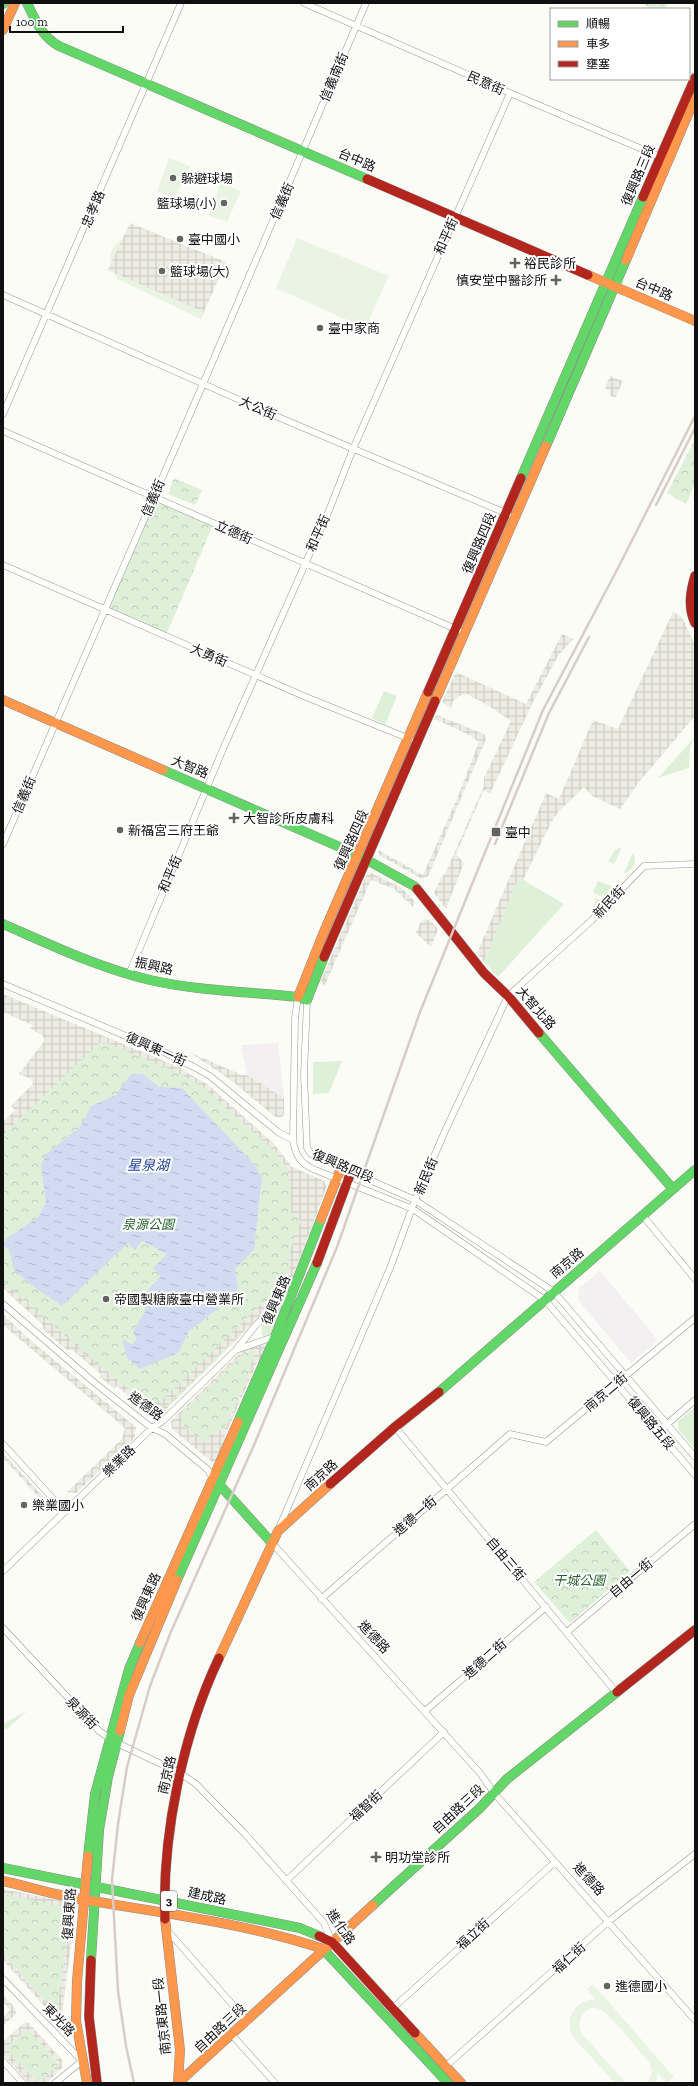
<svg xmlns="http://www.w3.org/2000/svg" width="698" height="2086" viewBox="0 0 698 2086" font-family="'Zilla Slab','Noto Sans TC',serif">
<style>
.industrial{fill:#f4f0f1}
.grass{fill:#dff0d9}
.park{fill:url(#park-crowns)}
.pitch{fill:#eaf4e2}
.plaza{fill:url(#plaza-grid);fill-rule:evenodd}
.water{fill:url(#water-ripples)}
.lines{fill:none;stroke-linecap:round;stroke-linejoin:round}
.street-casing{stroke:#969694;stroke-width:7}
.fast-casing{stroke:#8d8d8b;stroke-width:10}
.slow-casing{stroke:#8d8d8b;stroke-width:10}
.jam-casing{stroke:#8d8d8b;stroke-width:10}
.street{stroke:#fffffe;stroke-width:6}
.fast{stroke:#63d668;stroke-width:9}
.slow{stroke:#ff974d;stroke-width:9}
.jam{stroke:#b3261e;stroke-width:9}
.rail{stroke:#d7ccc7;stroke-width:2.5}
.poi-dot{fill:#636361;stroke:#fff;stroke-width:1.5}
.labels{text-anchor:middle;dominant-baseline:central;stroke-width:4;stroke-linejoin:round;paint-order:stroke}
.shield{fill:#fff;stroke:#585858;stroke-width:1}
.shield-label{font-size:12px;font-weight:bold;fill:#101010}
.street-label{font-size:13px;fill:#101010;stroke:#fff}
.poi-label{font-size:13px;fill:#101010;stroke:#fff;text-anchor:start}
.park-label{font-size:13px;font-style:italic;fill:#26632c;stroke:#fff}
.water-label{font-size:14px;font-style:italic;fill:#244298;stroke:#fff}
</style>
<defs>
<pattern id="park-crowns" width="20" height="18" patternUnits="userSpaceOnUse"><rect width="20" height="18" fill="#dff0d9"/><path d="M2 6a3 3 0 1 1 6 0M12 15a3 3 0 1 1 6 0" fill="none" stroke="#becdb9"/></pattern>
<pattern id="plaza-grid" width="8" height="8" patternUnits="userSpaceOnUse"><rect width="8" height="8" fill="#ecece3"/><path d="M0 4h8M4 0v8" fill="none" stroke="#c9c9c2"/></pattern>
<pattern id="water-ripples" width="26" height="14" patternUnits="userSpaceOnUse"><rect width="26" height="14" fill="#d1dcf3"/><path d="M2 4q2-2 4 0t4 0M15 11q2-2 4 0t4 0" fill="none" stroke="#b2bccf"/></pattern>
</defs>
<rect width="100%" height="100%" fill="#fcfcf7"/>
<path class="industrial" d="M278,1043L284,1098L247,1075L241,1045Z
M600,1271L658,1340L631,1363L578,1300L579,1288Z"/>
<path class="grass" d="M384,691L397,696L385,725L372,718Z
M694,738L690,748L689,768L658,778Z
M622,847L614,864L608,861L615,850Z
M633,853C638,865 633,870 623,874Z
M518,877L564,904L498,977L484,962Z
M598,881L617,888L612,893L600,896L593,892Z
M596,898L601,901H607L595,913L593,908Z
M342,1061L329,1093L313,1094V1062Z
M279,1309H282L272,1334L262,1336L261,1327Z
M695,1407V1449L678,1429V1421Z
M28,1710L7,1729L3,1728V1724Z"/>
<path class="park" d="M640,3H668L665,9H653Z
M695,440V484L686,504L667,493Z
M174,478L202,490L195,505L168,494Z
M154,501L213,525L167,633L109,609Z
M106,1037L176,1066L208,1085L273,1143L292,1167L324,1181L327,1186L288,1289L161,1414L154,1417L137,1406L138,1404L117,1386L114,1388L100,1377L101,1374L71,1349L67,1350L43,1329V1325L3,1288V1135Z
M256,1350L246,1382L225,1428L203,1442L182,1424V1413L245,1352Z
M596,1530L630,1571L570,1623L534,1582Z
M3,1889L64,1907L70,1918L58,2005L51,2008L3,1954Z
M27,2028L59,2065L38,2083L6,2048Z"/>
<path class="pitch" d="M169,158L190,166L175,198L157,191Z
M221,182L241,191L227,222L208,215Z
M134,233L148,234L223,269L220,277L213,273C215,294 214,297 196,307L205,312L201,319L117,279C104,256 110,243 134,233Z
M297,238L389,276L365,328L276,288Z
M593,1984L674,2077L667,2083L658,2074L656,2083H648L652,2072L650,2063C637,2049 618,2024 604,2012C589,2000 574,2018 582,2034L626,2083H615L573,2037C564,2019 574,2000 595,1999L587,1989Z"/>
<path class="plaza" d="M130,223L226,262L204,312L108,270Z
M610,376L623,381L615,398L609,395L610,391L605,388Z
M673,612L682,617L695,645V716L639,782L620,809L592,796L584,787L559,811L551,823L523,880L518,878L484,962L477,953L546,793L559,799L593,720L618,729Z
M562,634L573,639L558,656L532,704L490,794L484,790L456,854L464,863L446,909L434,893L441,878L445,874L484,786V778L511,721L489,706L467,694L459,696L453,701L451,708L442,702L456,672L526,704Z
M437,715L484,734L486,739L430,872L428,876L422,879L379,855L378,850L423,875L458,796L479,742L471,736L435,719Z
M370,872L402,888L415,902L414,905L413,907L394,889L371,880L325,985L320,983L366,876Z
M425,919L431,921L438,929L431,947L416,933L420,923Z
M3,994L176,1066L208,1085L273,1143L292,1167L324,1181L327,1186L288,1289L156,1416H151L137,1406L138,1404L117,1386L114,1388L100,1377L101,1374L71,1349L67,1350L43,1329V1325L3,1288V1281L100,1366L148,1404L159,1403L288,1278L290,1251L301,1221L291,1212V1192L287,1168L275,1151L200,1085L176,1072L102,1041L3,1135V1122L15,1110L11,1106L33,1084L31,1079L19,1074L45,1040L42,1035L31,1029L32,1025L3,1012Z
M189,1052L242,1075H247L284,1098V1115L280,1118L274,1116L232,1081Z
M3,1314L29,1339L136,1427L135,1438L76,1493L67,1492L122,1439L125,1428L3,1325Z
M264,1344L266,1349L261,1360H258L224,1438L226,1439L216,1461L212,1462L179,1435L172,1428L171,1421L243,1350ZM255,1350L246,1382L225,1428L210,1435L203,1442L182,1424V1413L245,1352Z
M3,1453L52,1506L49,1508L42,1501L3,1458Z
M3,1889L68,1902L75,1912L62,2015L60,2018H55L3,1960V1954L48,2005L58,2004L70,1918L68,1910L64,1907L3,1894Z
M3,1995L15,2008L16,2014L3,2026V2017L10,2010L3,2002Z
M25,2022L29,2023L63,2061V2067L46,2083H29L3,2054V2042ZM27,2029L59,2064L38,2083L6,2048Z"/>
<path class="water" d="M131,1074H143L159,1087L182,1088L254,1164L262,1177L254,1250L235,1269L238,1288L229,1300L189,1331L178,1353L140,1369L127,1358L123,1341L132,1344L137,1339L133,1332L145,1311L149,1289L161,1276L153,1268L167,1254L142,1241L135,1250L128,1243L62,1306L34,1287L14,1270L9,1249L3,1245L6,1239L38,1217L46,1203L41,1165L46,1154L80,1127L91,1106L116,1095Z"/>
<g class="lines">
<g class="street-casing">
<path id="street" d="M304,3L510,93L663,158
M3,295L278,417L508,514
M3,414L181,3
M3,431L458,630
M3,565L306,697L410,739
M3,844L203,384L366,3
M129,974L223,749L330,508L353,449L510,93
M3,984L166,1053L194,1067L210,1076L278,1132L293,1140
M298,997L295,1018L293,1140C295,1154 300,1163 313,1169L413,1209L545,1300L695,1475
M307,1000L304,1075L307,1148L311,1154L415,1200L554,1292L695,1457
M643,1216L695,1279
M3,1304L96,1384L152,1428L165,1434L207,1469L213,1478
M236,1350L276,1336
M395,1427L616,1692
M658,1432L695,1400
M3,1444L65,1512
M279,1528L390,1268L415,1200L446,1129L508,996L592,920L644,866L695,864
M272,1543L480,1773L494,1793L695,2020
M3,1571L152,1428L164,1420L235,1351L256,1325L291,1293
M321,1599L510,1434L546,1442L695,1318
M3,1628L99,1731L117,1743L180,1773L196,1784L245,1834L324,1923L332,1942
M567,1632L695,1524
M425,1711L546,1607
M287,1880L444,1732
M166,1929L247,2021
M3,1979L82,2061L55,2083
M393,2008L555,1862
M232,2035L275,2083
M3,2061L23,2083
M446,2066L609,1921L695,1854"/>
</g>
<g class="fast-casing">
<path id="fast" d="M27,3C35,20 42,37 59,46L367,179
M3,4L4,3
M546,446L626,260
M521,478L643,197
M163,770L358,855L414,886L417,889
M3,924C51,945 99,968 150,980C199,991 249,992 298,997L307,1000L324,957
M539,1033L673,1189
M439,1392L695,1170
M238,1422L275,1337L321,1219
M217,1482L272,1543
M177,1580L317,1263
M88,1856L95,1794L129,1669L140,1643
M3,1868L300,1928L319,1936
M373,1905L480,1808L507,1779L617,1692
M323,1949L448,2083
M91,1960L99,1830L108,1777L120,1731"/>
</g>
<g class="slow-casing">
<path id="slow" d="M3,30L15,3
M626,260L695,98
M588,275L695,321
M3,700L163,770
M435,701L546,446
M298,997L323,934L428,692
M321,1219L341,1168
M140,1643L238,1422
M219,1658L278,1531L330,1484
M120,1731L129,1695L177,1580
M3,1881C30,1887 58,1896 86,1900C163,1913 249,1924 323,1949
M165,1919L180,2050L178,2083
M415,2033L461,2083
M87,2083L76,2021L77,1981L88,1856
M178,2083L373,1905"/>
</g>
<g class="jam-casing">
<path id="jam" d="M367,179L588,275
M643,197L695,78
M695,576C690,593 688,607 695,623
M428,692L521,478
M417,889L484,973L508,996L539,1033
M324,957L435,701
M317,1263L351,1172
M330,1484L395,1427L439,1392
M617,1692L695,1630
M165,1919C162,1834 183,1734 219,1658
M319,1936L332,1942L415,2033
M91,1960L89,2017L97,2083"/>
</g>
<use href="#street" class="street"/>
<use href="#fast" class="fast"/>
<use href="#slow" class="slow"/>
<use href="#jam" class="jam"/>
<path class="rail" d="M656,505L695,428
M495,844L549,713L589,637
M134,2083L126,2046L118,1991L112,1880L118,1824L127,1767L150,1686L170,1634L254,1445L337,1247L420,1012L543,710L618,568L695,416"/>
</g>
<g class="poi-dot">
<circle cx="173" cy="178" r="4"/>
<circle cx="224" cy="203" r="4"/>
<circle cx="180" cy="239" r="4"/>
<path d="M513 257h4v4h4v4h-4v4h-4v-4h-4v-4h4z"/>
<circle cx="162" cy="271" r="4"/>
<path d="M554 274h4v4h4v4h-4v4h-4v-4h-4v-4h4z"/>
<circle cx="320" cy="328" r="4"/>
<path d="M232 812h4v4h4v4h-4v4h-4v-4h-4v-4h4z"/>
<circle cx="120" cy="830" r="4"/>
<rect x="491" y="827" width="10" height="10" rx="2"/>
<circle cx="106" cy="1299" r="4"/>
<circle cx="24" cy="1505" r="4"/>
<path d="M374 1851h4v4h4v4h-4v4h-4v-4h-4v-4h4z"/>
<circle cx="607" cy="1986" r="4"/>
</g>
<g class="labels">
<rect class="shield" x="161" y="1891" width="16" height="20" rx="3"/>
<g class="shield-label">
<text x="169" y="1901">3</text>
</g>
<g class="street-label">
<text transform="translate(334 77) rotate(-67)">信義南街</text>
<text transform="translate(486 83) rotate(24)">民意街</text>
<text transform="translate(357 160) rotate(23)">台中路</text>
<text transform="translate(638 175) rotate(-67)">復興路三段</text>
<text transform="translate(282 201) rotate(-66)">信義街</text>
<text transform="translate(93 209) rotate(-67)">忠孝路</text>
<text transform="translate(446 236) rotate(-66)">和平街</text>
<text transform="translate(654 289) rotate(23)">台中路</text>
<text transform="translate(258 408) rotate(24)">大公街</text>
<text transform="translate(153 498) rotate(-67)">信義街</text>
<text transform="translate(234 532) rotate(24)">立德街</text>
<text transform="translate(318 533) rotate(-66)">和平街</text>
<text transform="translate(479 543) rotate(-67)">復興路四段</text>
<text transform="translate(209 655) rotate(23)">大勇街</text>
<text transform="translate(190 767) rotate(22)">大智路</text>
<text transform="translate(24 795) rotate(-67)">信義街</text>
<text transform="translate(351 840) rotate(-66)">復興路四段</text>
<text transform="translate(170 874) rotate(-67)">和平街</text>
<text transform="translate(609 902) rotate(-46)">新民街</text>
<text transform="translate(154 966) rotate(13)">振興路</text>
<text transform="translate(536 1008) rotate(49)">大智北路</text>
<text transform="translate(156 1049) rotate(24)">復興東一街</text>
<text transform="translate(343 1166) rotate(23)">復興路四段</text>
<text transform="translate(426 1176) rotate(-67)">新民街</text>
<text transform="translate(567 1263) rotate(-40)">南京路</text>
<text transform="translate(276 1300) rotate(-67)">復興東路</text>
<text transform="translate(606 1392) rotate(-40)">南京二街</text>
<text transform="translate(146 1406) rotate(36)">進德路</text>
<text transform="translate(651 1423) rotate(50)">復興路五段</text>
<text transform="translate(119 1461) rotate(-44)">樂業路</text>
<text transform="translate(321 1475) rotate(-42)">南京路</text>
<text transform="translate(415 1516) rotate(-41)">進德一街</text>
<text transform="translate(506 1559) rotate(50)">自由三街</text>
<text transform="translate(631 1578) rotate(-40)">自由一街</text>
<text transform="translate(146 1597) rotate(-66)">復興東路</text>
<text transform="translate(374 1637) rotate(47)">進德路</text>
<text transform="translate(485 1659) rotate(-41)">進德二街</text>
<text transform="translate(82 1713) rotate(46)">泉源街</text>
<text transform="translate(167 1775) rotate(-77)">南京路</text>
<text transform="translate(366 1806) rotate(-43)">福智街</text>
<text transform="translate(458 1809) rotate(-43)">自由路三段</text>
<text transform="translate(589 1879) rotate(48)">進德路</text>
<text transform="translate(207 1896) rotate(12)">建成路</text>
<text transform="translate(69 1914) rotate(-86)">復興東路</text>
<text transform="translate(341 1927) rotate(56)">進化路</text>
<text transform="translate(473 1934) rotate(-42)">福立街</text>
<text transform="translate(569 1958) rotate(-42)">福仁街</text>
<text transform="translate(162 2016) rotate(-96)">南京東路一段</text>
<text transform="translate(59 2020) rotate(46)">東光路</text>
<text transform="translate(220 2028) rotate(-43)">自由路三段</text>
</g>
<g class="poi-label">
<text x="181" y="178">躲避球場</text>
<text x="216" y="203" text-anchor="end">籃球場(小)</text>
<text x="188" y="239">臺中國小</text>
<text x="524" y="263">裕民診所</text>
<text x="170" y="271">籃球場(大)</text>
<text x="547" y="280" text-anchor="end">慎安堂中醫診所</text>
<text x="328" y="328">臺中家商</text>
<text x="243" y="818">大智診所皮膚科</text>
<text x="128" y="830">新福宮三府王爺</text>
<text x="505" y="832">臺中</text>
<text x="114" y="1299">帝國製糖廠臺中營業所</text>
<text x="32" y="1505">樂業國小</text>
<text x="385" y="1857">明功堂診所</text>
<text x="615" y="1986">進德國小</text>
</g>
<g class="park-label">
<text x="148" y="1224">泉源公園</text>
<text x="579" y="1580">干城公園</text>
</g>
<g class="water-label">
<text x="148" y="1165">星泉湖</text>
</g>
</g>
<rect width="698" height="2086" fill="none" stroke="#101010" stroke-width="8"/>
<rect x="550" y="8" width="140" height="72" fill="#ffffff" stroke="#9f9f9f"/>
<rect x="558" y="21" width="20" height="6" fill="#63d668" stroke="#9f9f9f"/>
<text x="586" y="28" font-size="12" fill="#101010">順暢</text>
<rect x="558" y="41" width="20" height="6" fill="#ff974d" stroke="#9f9f9f"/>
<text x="586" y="48" font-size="12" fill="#101010">車多</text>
<rect x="558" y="61" width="20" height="6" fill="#b3261e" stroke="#9f9f9f"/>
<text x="586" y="68" font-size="12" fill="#101010">壅塞</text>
<path d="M10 26v6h113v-6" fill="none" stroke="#101010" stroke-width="2"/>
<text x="16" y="26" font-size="12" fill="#101010" stroke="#ffffff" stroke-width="3" paint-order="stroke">100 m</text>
</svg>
